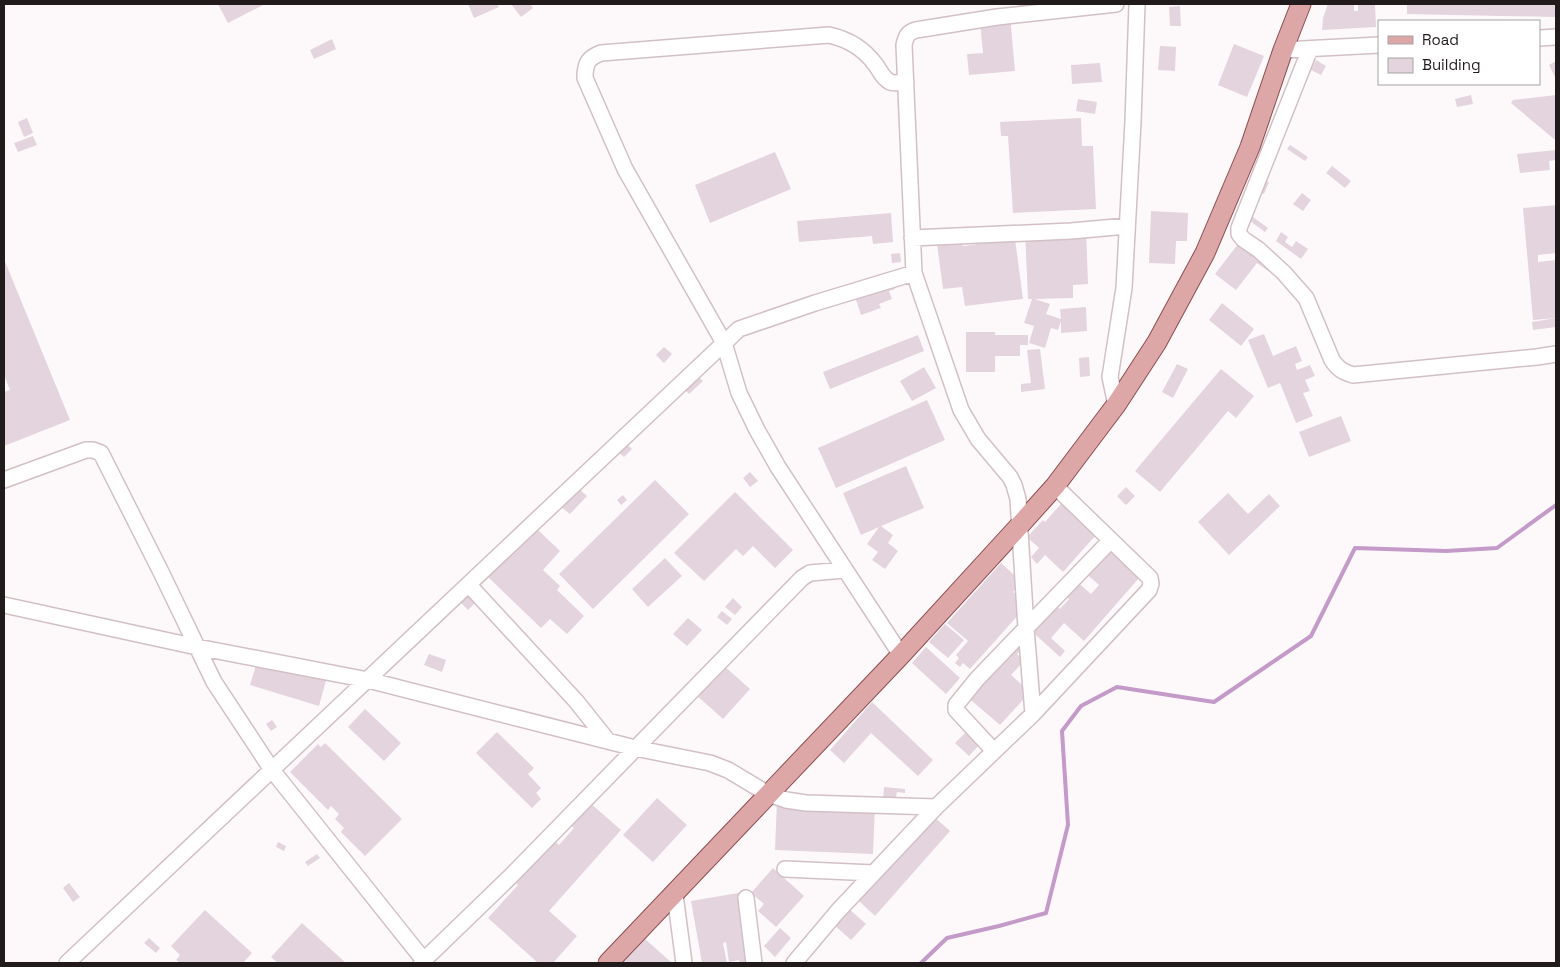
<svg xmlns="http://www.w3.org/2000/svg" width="1560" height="967" viewBox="0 0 1560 967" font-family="'Space Grotesk',sans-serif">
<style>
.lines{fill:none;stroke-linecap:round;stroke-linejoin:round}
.stream{stroke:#c39ac8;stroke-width:4}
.building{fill:#e4d4dd}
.minor-casing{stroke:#d2c0c5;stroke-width:18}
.major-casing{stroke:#8d4e51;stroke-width:21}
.minor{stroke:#fff;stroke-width:15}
.major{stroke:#dda6a7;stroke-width:19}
</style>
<rect width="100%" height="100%" fill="#fdf9fa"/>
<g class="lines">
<path class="stream" d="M921,963L947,938L999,926L1046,913L1068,825L1062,731L1081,706L1117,687L1214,702L1311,636L1355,548L1446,551L1497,548L1556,505"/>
</g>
<path class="building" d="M218,4H265L228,23Z
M468,4H497L499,7L474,18Z
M511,4H530L533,8L521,17Z
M1328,4H1354V11H1358V4H1375L1376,27L1322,30L1323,18Z
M1407,4H1556V17L1407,14Z
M1180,6L1181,26H1170L1169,7Z
M1010,16L1015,71L969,75L967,54L983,53L980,23Z
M332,39L336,49L314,59L310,50Z
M1234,44L1264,56L1247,97L1218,85Z
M1160,46L1176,47L1175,71L1158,70Z
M1316,60L1326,66L1321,75L1311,70Z
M1556,61V79L1549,65Z
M1100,63L1102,82L1072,84L1071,65Z
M1471,95L1473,104L1457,107L1455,99Z
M1556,95V139H1554L1511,103L1513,100Z
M1078,99L1097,102L1095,114L1076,111Z
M27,118L33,133L24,137L18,122Z
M1081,118L1082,146H1093L1096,209L1013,213L1008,136H1001L1000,122Z
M33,136L37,145L18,152L14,143Z
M1290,145L1308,157L1305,161L1287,149Z
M1556,150V160L1549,161L1550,170L1520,173L1517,154Z
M775,152L791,189L710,223L695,185Z
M1332,166L1351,181L1345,188L1326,173Z
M1264,180L1269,182L1264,194L1259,192Z
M1302,193L1311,200L1303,211L1293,204Z
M1556,205V237H1555L1556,253L1538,255V262L1556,260V318L1533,320L1523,208Z
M1151,211L1188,213L1187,241H1176L1175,264L1149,263Z
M891,213L893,242L873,244L872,236L799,242L797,221Z
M1249,214L1268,228L1265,232L1246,218Z
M1086,228L1088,284L1073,285V298L1035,299L1050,304L1046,314L1061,319L1060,309L1086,307L1087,331L1061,333V321L1058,330L1051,328L1045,348L1029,343L1034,326L1024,323L1032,299H1028L1025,230Z
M1281,232L1288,237L1285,242L1292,247L1296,241L1308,249L1301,259L1276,241Z
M962,233L963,246L1015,239L1023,299L965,306L962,287L943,289L936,236Z
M1245,235L1274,264L1268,271L1257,263L1236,290L1215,274Z
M900,253L901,262L892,263L891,254Z
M4,259L70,420L4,446V392L10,390L4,375Z
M893,284L895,289L889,291L892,299L879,304L881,308L861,315L855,297Z
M1222,303L1254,329L1241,346L1209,320Z
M1556,318V327L1533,330L1532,322Z
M966,332H995V335H1028V345H1020V356H995V372H966Z
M1264,334L1273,356L1296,346L1302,361L1295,364L1297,370L1310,365L1315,376L1305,380L1310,391L1303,393L1313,416L1296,423L1280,383L1268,388L1248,340Z
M918,335L924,351L830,389L823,372Z
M664,347L672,354L664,363L656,355Z
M1040,349L1045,389L1021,392V384L1031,383L1027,350Z
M1089,357L1090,376L1080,377L1079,358Z
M1177,364L1188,369L1173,398L1162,392Z
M924,367L936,388L912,401L900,381Z
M1221,369L1254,396L1236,418L1228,411L1160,492L1135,471Z
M694,373L703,381L689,394L681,386Z
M927,400L945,440L836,488L818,448Z
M1341,416L1351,441L1309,457L1299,432Z
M624,442L632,449L624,457L616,450Z
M906,466L924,508L881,526L893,535L888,543L898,551L885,569L872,560L878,552L867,544L879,527L861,535L843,493Z
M750,472L758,481L750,487L743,478Z
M655,480L689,514L593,609L559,574Z
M577,487L587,496L570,514L560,506Z
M1126,487L1135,496L1126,505L1117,496Z
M735,492L793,550L775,568L753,546L743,556L736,549L704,581L674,553Z
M1228,493L1248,514L1269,494L1280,506L1229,555L1198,522Z
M623,495L627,500L621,505L617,500Z
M1068,496L1104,526L1063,572L1045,555L1037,564L1031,557L1039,548L1027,537L1043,520L1045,522Z
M536,528L560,551L543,570L560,586L557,590L584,616L567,634L550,619L541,628L488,577Z
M1111,539L1146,570L1084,641L1064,623L1051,638L1065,651L1060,657L1026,626L1049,599L1060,609L1069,599L1062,592L1074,579L1091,594L1099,585L1083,571Z
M665,558L682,576L648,607L632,589Z
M1001,563L1022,582L1013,592L1028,604L970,669L963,663L960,667L955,663L959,658L956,655L968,641L947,623Z
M469,593L477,601L468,610L460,602Z
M733,598L742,607L735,615L725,607Z
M722,611L732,619L727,625L717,617Z
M688,618L702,630L687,646L673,634Z
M945,624L964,640L948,658L929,642Z
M1015,636L1026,645L1017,654L1024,661L1011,675L1030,692L1000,725L965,695Z
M926,647L960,678L946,694L912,663Z
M260,652L328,673L319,706L250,685Z
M429,654L446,660L442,672L424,665Z
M722,664L750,689L723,719L695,694Z
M872,702L933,760L918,776L871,733L844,763L830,750Z
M365,709L401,743L384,761L348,727Z
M272,720L277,727L271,731L266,724Z
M968,730L982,742L969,756L955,743Z
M497,732L534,768L528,774L541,788L536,793L541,799L532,808L476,753Z
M325,743L402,819L365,856L341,832L344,828L335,819L339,814L331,806L328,810L290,772L318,744L321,747Z
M884,787L905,789V793L897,792L895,801L883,800Z
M657,798L687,825L653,862L623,835Z
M777,800L875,804L873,854L775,850Z
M589,802L621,830L549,911L577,936L553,963H538L488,918L518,885L514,881L552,838L559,845L574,828L569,824Z
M932,815L950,831L875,916L857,899Z
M278,842L286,846L284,851L276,847Z
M317,854L320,858L308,866L305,862Z
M773,868L804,896L776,927L758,911L764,904L751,893Z
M69,883L80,897L73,902L63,888Z
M738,893L750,963H740L739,960L729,962L726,942L723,943L727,963H702L691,901Z
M848,908L866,924L851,940L833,924Z
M205,910L252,953L243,963H180L176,960L180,955L171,946Z
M302,923L346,963H278L271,957Z
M780,928L791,938L775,957L764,946Z
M149,938L160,948L156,953L144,943Z
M644,938L672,963H622Z"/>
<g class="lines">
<g class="minor-casing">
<path id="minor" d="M1539,38L1556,37
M1310,49L1239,228V234L1243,239L1259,250L1284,273L1306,298L1332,360C1338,369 1343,372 1353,375L1537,357L1556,354
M1283,50L1379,45
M912,238L1071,231L1127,226
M1116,405L1110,377L1124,288L1133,122L1137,4
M4,480L86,450H93L101,453L161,572L214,682L272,770L426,963
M469,585L576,701L608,741
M4,605L197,647L368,680L635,748L710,763L728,770L768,794L786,800L806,803L936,807
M901,655L778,467L757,430L739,393L724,343L625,169L585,78C585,63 588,58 601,53L829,35C847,39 864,49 875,64C880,70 882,78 890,82C894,84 901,82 906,82
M1033,714L1026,628L1018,499L1014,485L1010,477L978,439L961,410L914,273L904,45C906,36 908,32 916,30L997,17L1116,4
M994,751L956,710V705L977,679L1026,628L1111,540
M785,869L874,873
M675,895L684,963
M746,898L754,963
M67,963L739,329L815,303L914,273
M421,963L511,876L802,578L810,573L844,570
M794,963L838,911L936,807L1033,714L1149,590L1151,584L1150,578L1055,486"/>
</g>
<g class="major-casing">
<path id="major" d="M608,963L901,655L1020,525L1055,486L1116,405L1157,342L1205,253L1250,147L1283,50L1301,4"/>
</g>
<use href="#minor" class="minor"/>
<use href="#major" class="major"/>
</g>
<rect width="1560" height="967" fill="none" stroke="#211b1c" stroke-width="10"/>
<rect x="1378" y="20" width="162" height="65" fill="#ffffff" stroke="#a6a4a4"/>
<rect x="1388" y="36" width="25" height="8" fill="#dda6a7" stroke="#a6a4a4"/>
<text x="1422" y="45" font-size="15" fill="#211b1c">Road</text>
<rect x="1388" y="58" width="25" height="15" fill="#e4d4dd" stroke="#a6a4a4"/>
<text x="1422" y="70" font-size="15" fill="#211b1c">Building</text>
</svg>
